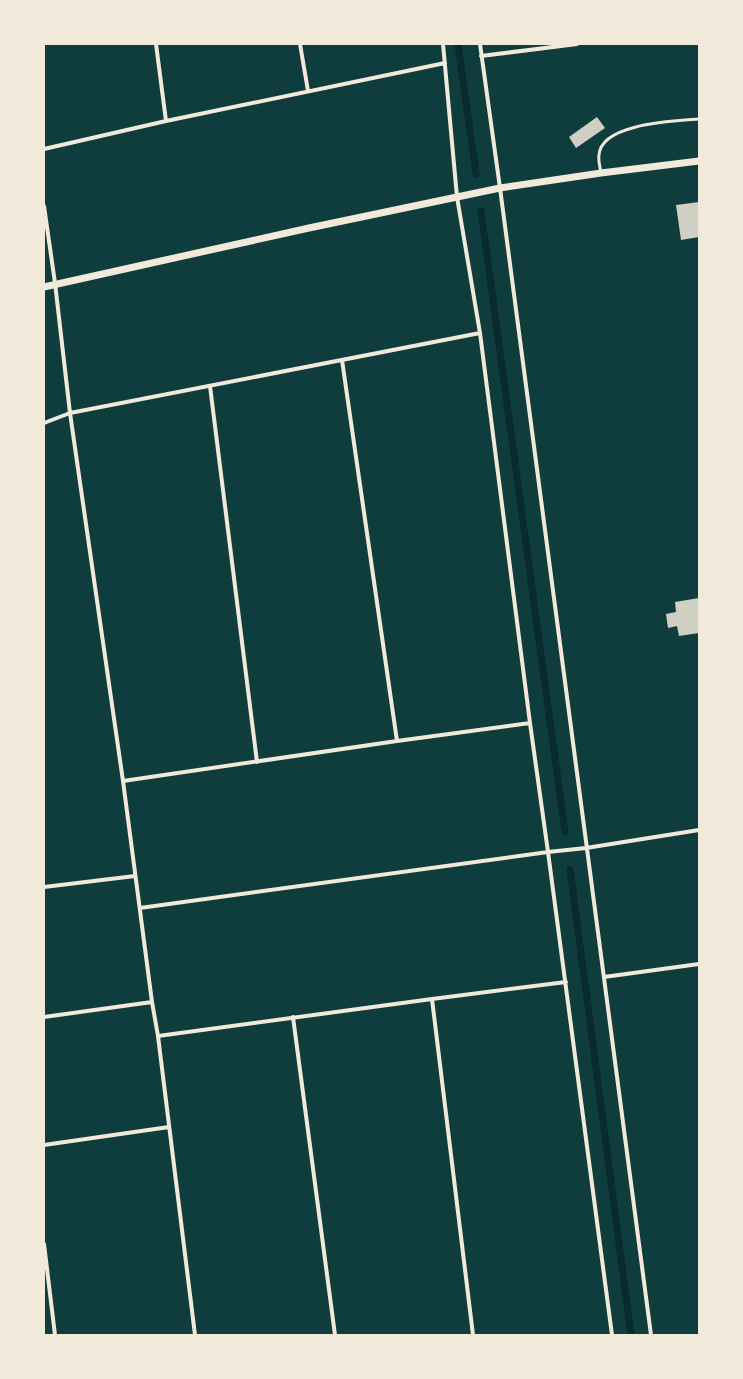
<svg xmlns="http://www.w3.org/2000/svg" width="743" height="1379" viewBox="0 0 743 1379" font-family="'PT Sans Narrow',sans-serif">
<style>
.lines{fill:none;stroke-linecap:round;stroke-linejoin:round}
.stream{stroke:#0a2a2b;stroke-width:7}
.building{fill:#cfcfc3}
.service{stroke:#f1e9da;stroke-width:3}
.minor{stroke:#f1e9da;stroke-width:4}
.tertiary{stroke:#f1e9da;stroke-width:7}
</style>
<rect width="100%" height="100%" fill="#0f3d3e"/>
<g class="lines">
<path class="stream" d="M458,44L476,174
M481,211L565,832
M570,869L631,1335"/>
</g>
<path class="building" d="M597,117L605,128L576,148L569,137Z
M699,202V237L681,240L676,205Z
M699,598V633L679,636L677,626L668,628L666,614L676,612L675,602Z"/>
<g class="lines">
<path class="service" d="M601,173C600,167 598,160 599,155C601,123 676,121 699,119"/>
<path class="minor" d="M156,44L166,121
M300,44L308,91
M443,44L457,197L480,333L530,723L548,852L612,1335
M480,44L500,188L651,1335
M481,56L577,44
M44,149L166,121L445,63
M44,206L55,283L70,413L123,781L152,1002L158,1036L195,1335
M342,360L397,741
M210,386L257,762
M44,423L70,413L480,333
M123,781L397,741L530,723
M44,887L135,876
M140,908L548,852L586,848L699,830
M604,977L699,964
M432,999L473,1335
M44,1017L152,1002
M293,1017L335,1335
M158,1036L432,999L566,982
M44,1145L169,1127
M44,1244L55,1335"/>
<path class="tertiary" d="M44,287L309,228L500,188L601,173L699,161"/>
</g>
<rect width="743" height="1379" fill="none" stroke="#f1e9da" stroke-width="90"/>
</svg>
